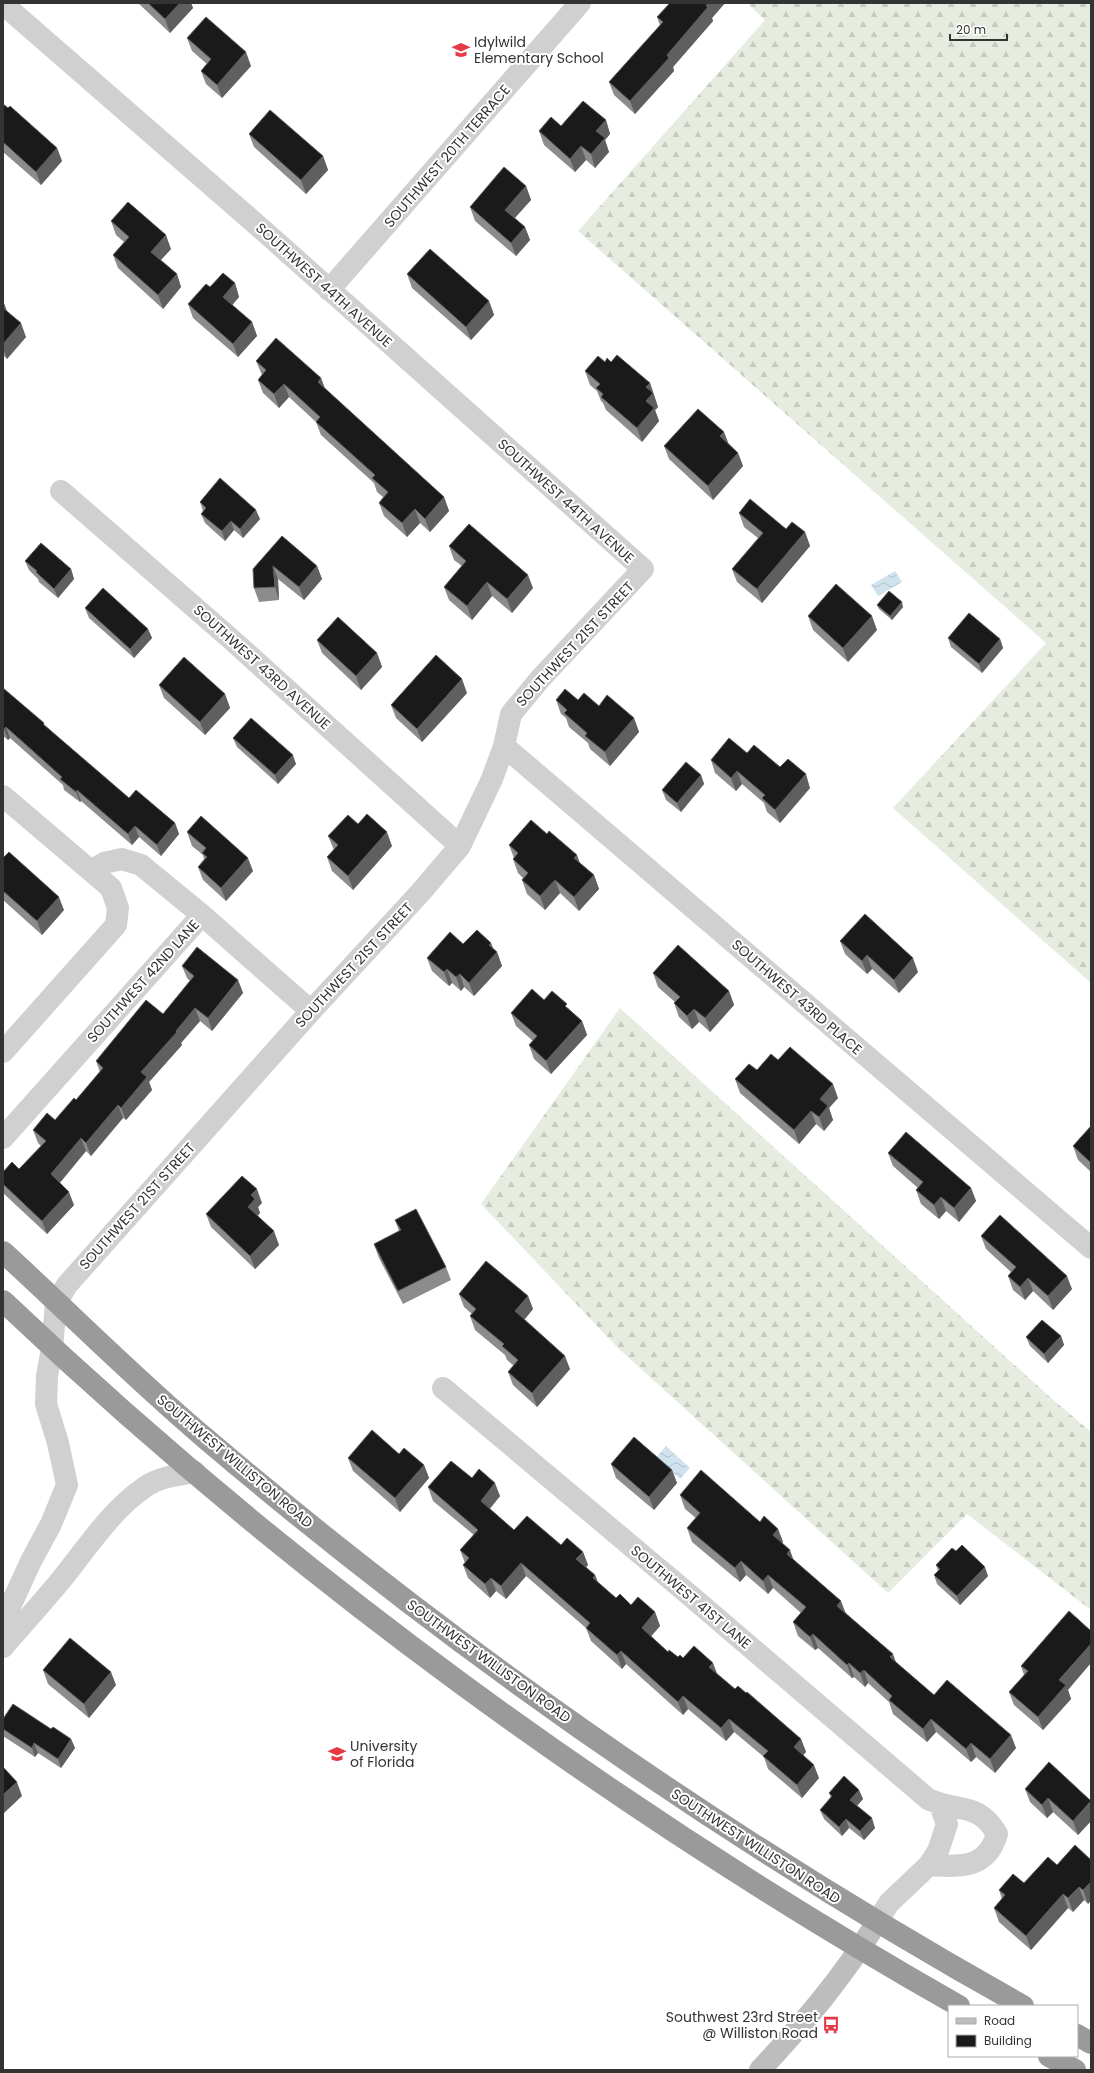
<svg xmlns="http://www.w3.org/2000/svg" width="1094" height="2073" viewBox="0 0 1094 2073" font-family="Poppins,sans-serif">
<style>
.forest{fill:url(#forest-firs)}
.water{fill:url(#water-waves)}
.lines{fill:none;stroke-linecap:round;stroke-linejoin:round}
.street{stroke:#d0d0d0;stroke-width:22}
.secondary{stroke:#bdbdbd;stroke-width:22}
.highway{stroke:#9a9a9a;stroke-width:22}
.wall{fill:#8c8c8c}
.shaded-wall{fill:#5f5f5f}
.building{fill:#1a1a1a;stroke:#5f5f5f}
.labels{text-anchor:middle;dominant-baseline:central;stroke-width:4;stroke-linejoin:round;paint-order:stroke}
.poi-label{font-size:14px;fill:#333;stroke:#fff;text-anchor:start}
.street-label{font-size:14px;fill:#333;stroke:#fff}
</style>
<defs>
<pattern id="forest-firs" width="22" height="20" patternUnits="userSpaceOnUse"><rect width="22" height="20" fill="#e6ecdf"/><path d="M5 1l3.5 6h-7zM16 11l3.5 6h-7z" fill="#c6cbc0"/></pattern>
<pattern id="water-waves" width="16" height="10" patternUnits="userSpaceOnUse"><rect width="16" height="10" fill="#cfe2ee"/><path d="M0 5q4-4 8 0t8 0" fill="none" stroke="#b2c2cd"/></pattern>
</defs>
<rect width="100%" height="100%" fill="#fff"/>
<path class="forest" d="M747,3H1091V983L893,808L1046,643L578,231L765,20Z
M620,1008L1051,1398L1091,1432V1610L967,1514L888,1593L619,1349L481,1204Z"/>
<path class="water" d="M895,571L902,582L878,596L871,585Z
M666,1446L690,1468L680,1479L656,1458Z"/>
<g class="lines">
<path class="street" d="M3,4L265,232L643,569L540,679L511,714L504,746L492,779L460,846L420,893L311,1011L67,1285L56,1303L52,1348L47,1376L46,1404L58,1443L67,1485L51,1524L31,1561L3,1622
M329,290L580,3
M61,491L232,640L460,846
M504,746L1091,1248
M3,796L111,888L118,908L116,925L3,1052
M91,871L104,863L122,859L141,865L202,915L311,1011
M3,1138L202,915
M443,1388L686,1592L928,1799C958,1813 978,1801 997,1834C987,1869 960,1867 929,1865
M3,1647C22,1625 42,1603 61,1580C87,1548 111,1510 145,1487C159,1477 178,1475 195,1472
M877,1922L889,1903L929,1865L938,1851L947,1824L940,1805"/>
<path class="secondary" d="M760,2070C805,2022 842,1978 877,1922"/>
<path class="highway" d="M3,1252C71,1314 135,1379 205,1438C459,1654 733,1844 1023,2006
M3,1301C289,1573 616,1811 959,2006
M1077,2035L1091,2043
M1049,2056L1075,2070"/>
</g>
<path class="wall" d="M138,3H191L193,8L170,33Z
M670,3H725L712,18L713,21L673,67L674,71L635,114L614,95L609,82L660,25L657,17Z
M187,38L251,66L222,98L206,84L201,71L207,64L192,51Z
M3,104L57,148L62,161L41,185L3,152Z
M606,120L610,134L605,140L609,152L595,168L586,160L575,172L544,145L539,131L561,126Z
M249,134L323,156L328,170L306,194L254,147Z
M526,186L531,200L515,218L525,227L530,240L516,256L475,221L470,207Z
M111,221L171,249L161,260L177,274L181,287L163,309L118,268L113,255L124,242L116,235Z
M407,274L489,301L494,315L471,340L412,288Z
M235,283L239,297L232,305L252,322L257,336L238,357L193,318L188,304L210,287Z
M3,302L7,312L26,337L7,359L3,355Z
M256,361L321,378L325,389L444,497L449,511L430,532L420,523L407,537L384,516L379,503L383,497L377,492L374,483L321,435L316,422L289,397L279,408L263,393L258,380L262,375Z
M605,362H611L650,383L658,407L655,410L659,421L642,442L606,410L603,403L601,401L597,391L590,385L585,371Z
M724,432L728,443L738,453L743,466L713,500L669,459L664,446Z
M200,502L260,519L243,538L234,530L225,541L205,523L201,514L203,511Z
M739,513L786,529L805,532L810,546L762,603L737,582L732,569L758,538L744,527Z
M282,536L317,566L322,579L304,600L278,579L279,600L259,602L254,588Z
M449,546L533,588L512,613L492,596L472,620L449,600L444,587L462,566L454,560Z
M25,561L71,569L74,579L58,598L39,582L38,579L29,570Z
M877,605L903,607L892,620L879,609Z
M85,608L148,629L152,638L134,658L89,618Z
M808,616L877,630L848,662L813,630Z
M948,638L1000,639L1003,648L982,673L951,647Z
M317,640L377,653L382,667L361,690L322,653Z
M159,685L225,694L230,708L205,735L164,698Z
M3,688L44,723L45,726L129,798L175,823L179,834L161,856L139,837L132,845L81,801L80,802L64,790L63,785L10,738L8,740L3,736Z
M467,693L422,742L396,718L391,705Z
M556,700H578L599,706L634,718L639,732L610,766L590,749L588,743L569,727L566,718L561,714Z
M233,738L296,764L278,784L237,747Z
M747,753L780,767L810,788L780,823L767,812L764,803L742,784L736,791L715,773L711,760Z
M701,775L704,784L681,812L666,800L662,790Z
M358,824L392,846L353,890L332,871L327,857L334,850L328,836Z
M187,832L253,871L226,901L203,880L198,867L204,859L203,855L192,846Z
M509,845L580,863L594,875L599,889L579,911L560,893L545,910L527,894L522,880L523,878L518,873L513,859L514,858Z
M3,858L64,910L42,935L3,900Z
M840,941L918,972L899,993L872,969L867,974L845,954Z
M491,943L493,949L497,952L502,966L474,996L464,987L461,991L452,983L449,986L432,971L427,958L463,944Z
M182,966L238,980L243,993L212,1031L200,1021L181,1043L182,1045L149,1082L152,1090L126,1120L123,1118L91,1156L86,1151L60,1183L74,1205L47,1234L3,1193V1172L19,1169L41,1146L38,1143L33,1130L55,1120L76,1100L100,1072L96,1061L163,1014L190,981L187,978Z
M653,973L729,991L734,1005L710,1032L699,1022L692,1029L679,1017L674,1003L675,1002L658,987Z
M544,1000L568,1008L582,1021L587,1035L551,1074L534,1059L529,1045L533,1041L516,1026L511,1013Z
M778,1060L838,1098L829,1108L833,1120L824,1131L816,1124L799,1144L740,1093L735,1079L757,1070Z
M1091,1126V1172L1078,1160L1073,1146Z
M888,1153L971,1188L976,1201L959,1222L946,1211L939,1219L921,1204L916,1190L918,1188L893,1166Z
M262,1203L258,1207L260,1213L258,1216L279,1245L255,1269L211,1227L206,1214Z
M395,1220L446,1267L451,1280L403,1304L379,1258L374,1244L399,1231Z
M981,1236L1072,1289L1053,1310L1033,1291L1025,1300L1013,1290L1008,1276L1011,1272L986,1249Z
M459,1294L528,1296L533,1309L524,1320L570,1369L537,1407L513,1385L508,1372L514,1366L507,1360L505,1355L475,1330L470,1316L472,1314L464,1307Z
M1061,1336L1064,1345L1048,1363L1030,1346L1026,1337Z
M399,1454L424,1465L429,1478L400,1512L353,1471L348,1458Z
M611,1464L672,1470L677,1483L654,1510L616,1478Z
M472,1478L500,1496L490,1509L514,1530L583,1552L588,1565L586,1567L595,1575L598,1582L616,1598L631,1605L655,1612L660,1626L651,1636L668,1652L678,1657L683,1658L717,1674L735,1689L801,1739L806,1752L803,1755L819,1778L802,1798L768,1769L764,1757L734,1732L726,1741L688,1709L683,1715L626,1664L622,1669L591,1641L586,1628L526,1576L506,1599L496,1591L490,1598L468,1578L463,1565L465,1563L460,1550L474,1535L433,1501L428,1487Z
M680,1495L760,1522L778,1529L783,1542L782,1544L794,1560L846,1613L895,1662L934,1695L1016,1748L995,1773L976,1757L971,1762L936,1732L927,1742L893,1714L889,1702L868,1683L865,1687L854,1677L852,1678L818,1648L815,1650L798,1636L793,1622L801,1613L773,1588L768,1594L746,1575L740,1582L692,1542L687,1528L696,1518L685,1509Z
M956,1551L988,1576L960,1605L937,1584L934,1575L938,1571L936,1565Z
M1021,1666L1068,1690L1071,1699L1043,1730L1014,1705L1009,1692L1024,1675Z
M43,1670L116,1685L89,1718L48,1684Z
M3,1719L51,1729L71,1739L75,1748L61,1768L38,1753L35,1757L3,1736Z
M1025,1789L1091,1801V1821L1078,1835L1053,1812L1047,1818L1030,1802Z
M859,1790L863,1799L857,1806L875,1828L864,1840L849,1828L842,1836L824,1819L820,1810L831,1798L829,1793Z
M1075,1845L1088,1904L1084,1900L1073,1912L1068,1908L1031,1950L999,1922L994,1908L1002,1899L999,1890L1024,1883L1057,1865Z"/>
<path class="shaded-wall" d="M180,3H191L193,8L170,33L165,19Z
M708,3H725L712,18L713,21L673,67L674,71L635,114L630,101Z
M246,52L251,66L222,98L217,85Z
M606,120L610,134L605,140L609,152L595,168L591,154L596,131Z
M581,146L586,160L575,172L570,159Z
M57,148L62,161L41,185L36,172Z
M323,156L328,170L306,194L301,180Z
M526,186L531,200L510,223L505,210Z
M525,227L530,240L516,256L511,243Z
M166,235L171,249L156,265L151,252Z
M177,274L181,287L163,309L158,295Z
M235,283L239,297L228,310L223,297Z
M489,301L494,315L471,340L466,327Z
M4,303L9,317L3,311V305Z
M252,322L257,336L238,357L233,344Z
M21,323L26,337L7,359L3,348V344Z
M321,378L326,392L318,382Z
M650,383L658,407L655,410L659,421L642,442L637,428L646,401V387Z
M284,384L289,397L279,408L274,394Z
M724,432L729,445L720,436Z
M738,453L743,466L713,500L708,486Z
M444,497L449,511L430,532L425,519Z
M415,509L420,523L407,537L402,523Z
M256,510L260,519L243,538L240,529Z
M231,521L234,530L225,541L222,531Z
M805,532L810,546L762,603L757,589Z
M273,566L278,579L279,600L275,587Z
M317,566L322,579L304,600L299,587Z
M71,569L74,579L58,598L54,589Z
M528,575L533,588L512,613L507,599Z
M487,582L492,596L472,620L467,606Z
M902,602L903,607L892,620L890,616Z
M872,616L877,630L848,662L843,648Z
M148,629L152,638L134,658L130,649Z
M1000,639L1003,648L982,673L979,664Z
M377,653L382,667L361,690L356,676Z
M462,679L467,693L422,742L417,729Z
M225,694L230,708L205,735L200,722Z
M634,718L639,732L610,766L605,752Z
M6,727L10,738L8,740L4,729Z
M293,755L296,764L278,784L275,775Z
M737,771L742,784L736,791L731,778Z
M806,774L810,788L780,823L775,810Z
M701,775L704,784L681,812L677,803Z
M77,790L81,801L80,802L76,792Z
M175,823L179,834L161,856L157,845Z
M135,826L139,837L132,845L128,834Z
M387,832L392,846L353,890L348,876Z
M577,855L582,869L574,858Z
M248,858L253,871L226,901L221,888Z
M594,875L599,889L579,911L574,897Z
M555,880L560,893L545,910L540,896Z
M59,897L64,910L42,935L37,921Z
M491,943L495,954L497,952L502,966L474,996L469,983L489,945Z
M867,955L872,969L867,974L862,961Z
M913,958L918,972L899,993L894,980Z
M447,969L452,983L449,986L444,972Z
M460,974L464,987L461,991L456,977Z
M238,980L243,993L212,1031L208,1018Z
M729,991L734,1005L710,1032L705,1018Z
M195,1008L200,1021L181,1043L182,1045L149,1082L152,1090L126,1120L121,1108L141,1072L176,1031Z
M694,1009L699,1022L692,1029L687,1016Z
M582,1021L587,1035L551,1074L546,1061Z
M833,1084L838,1098L829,1108L833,1120L824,1131L819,1117L820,1099Z
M118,1105L123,1118L91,1156L86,1143Z
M811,1111L816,1124L799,1144L794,1130Z
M81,1138L86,1151L56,1187L51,1174Z
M971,1188L976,1201L959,1222L954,1208Z
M257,1189L262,1203L258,1207L260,1213L253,1220L248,1207L251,1195Z
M69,1192L74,1205L47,1234L42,1221Z
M941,1197L946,1211L939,1219L934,1205Z
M274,1231L279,1245L255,1269L250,1256Z
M1067,1276L1072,1289L1053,1310L1048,1296Z
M1028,1278L1033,1291L1025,1300L1020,1287Z
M528,1296L533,1309L520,1325L515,1311Z
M1061,1336L1064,1345L1048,1363L1044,1354Z
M565,1356L570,1369L537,1407L532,1393Z
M424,1465L429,1478L400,1512L395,1498Z
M672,1470L677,1483L654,1510L649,1497Z
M495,1483L500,1496L485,1514L481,1501Z
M778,1529L783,1542L778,1549L773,1535Z
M790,1550L795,1564L787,1554Z
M583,1552L588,1565L581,1572L576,1559Z
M741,1561L746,1575L740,1582L735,1568Z
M521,1563L526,1576L506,1599L501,1586Z
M985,1567L988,1576L960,1605L957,1596Z
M595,1575L600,1588L593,1578Z
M768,1575L773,1588L768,1594L763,1581Z
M491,1578L496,1591L490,1598L485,1584Z
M841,1601L846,1614L837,1606Z
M655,1612L660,1626L647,1641L642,1628Z
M813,1634L818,1648L815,1650L810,1637Z
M1091,1644V1663L1068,1690L1071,1699L1043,1730L1038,1717L1059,1680Z
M621,1651L626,1664L622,1669L617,1655Z
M893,1654L898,1668L890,1657Z
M713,1663L718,1676L709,1667Z
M849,1663L854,1677L852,1678L847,1665Z
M864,1670L868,1683L865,1687L860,1673Z
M111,1672L116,1685L89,1718L84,1704Z
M683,1696L688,1709L683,1715L678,1702Z
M729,1719L734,1732L726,1741L721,1728Z
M931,1719L936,1732L927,1742L923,1729Z
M1011,1735L1016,1748L995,1773L990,1759Z
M71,1739L75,1748L61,1768L58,1759Z
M801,1739L806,1752L798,1761L794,1747Z
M34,1743L38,1753L35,1757L32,1748Z
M971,1743L976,1757L971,1762L966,1749Z
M814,1765L819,1778L802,1798L797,1785Z
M17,1782L22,1796L3,1814V1795Z
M859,1790L863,1799L854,1809L850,1800Z
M1048,1798L1053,1812L1047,1818L1042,1805Z
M1091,1802V1821L1078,1835L1073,1821Z
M872,1818L875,1828L864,1840L860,1831Z
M846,1819L849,1828L842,1836L839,1827Z
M1091,1882V1901L1088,1904L1083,1890Z
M1079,1887L1084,1900L1073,1912L1068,1898Z
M1063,1894L1068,1908L1031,1950L1026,1936Z"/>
<path class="building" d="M148,3H180L165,19Z
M670,3H708L706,6L708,7L667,55L669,58L630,101L609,82L663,22L657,17Z
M206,17L246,52L217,85L201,71L211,59L187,38Z
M583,101L606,120L596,131L605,138L591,154L581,146L570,159L539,131L551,117L561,126Z
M3,104L8,108L10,106L57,148L36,172L3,142Z
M270,110L323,156L301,180L249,134Z
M504,167L526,186L505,210L525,227L511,243L470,207Z
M128,202L166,235L151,252L177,274L158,295L113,255L129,237L111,221Z
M430,249L489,301L466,327L407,274Z
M223,273L235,283L223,297L252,322L233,344L188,304L206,284L210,287Z
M3,308L21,323L3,344Z
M276,338L321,378L318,382L444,497L425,519L415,509L402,523L379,503L388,492L372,478L375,475L316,422L320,417L284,384L274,394L258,380L266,370L256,361Z
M617,355L650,383L646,387L653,393L646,401L654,408L637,428L601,397L603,394L596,388L600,384L585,371L598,356L605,362L607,358L611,362Z
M698,409L724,432L720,436L738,453L708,486L664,446Z
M220,478L256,510L240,529L231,521L222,531L201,514L206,508L200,502Z
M750,499L786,529L792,522L805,532L757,589L732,569L763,533L739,513Z
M469,524L528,575L507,599L487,582L467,606L444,587L466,561L449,546Z
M282,536L317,566L299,587L273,566L275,587L254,588L253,569Z
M41,543L71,569L54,589L36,572L37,571L25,561Z
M836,584L872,616L843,648L808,616Z
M103,588L148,629L130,649L85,608Z
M889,591L902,602L890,616L877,605Z
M969,613L1000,639L979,664L948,638Z
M338,617L377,653L356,676L317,640Z
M436,655L462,679L417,729L391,705Z
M184,657L225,694L200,722L159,685Z
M3,688L44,723L43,724L129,798L136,790L175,823L157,845L135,826L128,834L77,790L76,792L60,779L62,777L6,727L4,729H3Z
M565,689L578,700L584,693L599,706L607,695L634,718L605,752L585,736L587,733L564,713L567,710L556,700Z
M251,718L293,755L275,775L233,738Z
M729,738L747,753L754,745L780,767L788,759L806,774L775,810L762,798L765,795L737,771L731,778L711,760Z
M686,762L701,775L677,803L662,790Z
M367,814L387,832L348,876L327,857L338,845L328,836L348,815L358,824Z
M201,816L248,858L221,888L198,867L207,857L202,853L206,848L187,832Z
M531,820L547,834L549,831L577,855L574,858L594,875L574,897L555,880L540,896L522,880L528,873L513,859L518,853L509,845Z
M9,852L59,897L37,921L3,891V858Z
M865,914L913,958L894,980L867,955L862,961L840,941Z
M477,930L491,943L489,945L497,952L469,983L460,974L456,977L447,969L444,972L427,958L450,932L463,944Z
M678,945L729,991L705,1018L694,1009L687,1016L674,1003L680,997L653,973Z
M197,947L238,980L208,1018L195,1008L176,1031L177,1032L141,1072L147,1077L121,1108L118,1105L86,1143L81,1138L51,1174L69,1192L42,1221L3,1184V1172L12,1162L19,1169L46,1141L33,1130L47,1113L55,1120L74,1098L76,1100L103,1068L96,1061L146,1000L163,1014L194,976L182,966Z
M532,989L544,1000L552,991L567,1004L565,1006L582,1021L546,1061L529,1045L537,1036L511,1013Z
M790,1047L833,1084L820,1099L828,1106L819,1117L811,1111L794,1130L735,1079L749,1064L757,1070L771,1054L778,1060Z
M1091,1126V1163L1073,1146Z
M906,1132L971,1188L954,1208L941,1197L934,1205L916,1190L923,1182L888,1153Z
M242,1176L257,1189L251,1195L255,1199L248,1207L274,1231L250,1256L206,1214Z
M416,1209L446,1267L398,1291L374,1244L401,1230L395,1220Z
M1000,1215L1067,1276L1048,1296L1028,1278L1020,1287L1008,1276L1016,1267L981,1236Z
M486,1261L528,1296L515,1311L565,1356L532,1393L508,1372L518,1360L502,1346L504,1344L470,1316L476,1309L459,1294Z
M1042,1320L1061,1336L1044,1354L1026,1337Z
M372,1430L399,1454L404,1448L424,1465L395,1498L348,1458Z
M634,1437L672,1470L649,1497L611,1464Z
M451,1461L472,1478L479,1469L495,1483L481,1501L514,1530L527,1516L561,1545L567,1538L583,1552L576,1559L595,1575L593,1578L616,1598L620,1594L631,1605L638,1597L655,1612L642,1628L668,1652L669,1650L678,1657L680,1655L683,1658L694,1646L713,1663L709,1667L735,1689L738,1686L746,1693L747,1692L801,1739L794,1747L814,1765L797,1785L763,1756L768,1751L729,1719L721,1728L683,1696L678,1702L621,1651L617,1655L586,1628L590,1623L521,1563L501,1586L491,1578L485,1584L463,1565L469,1558L460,1550L478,1530L428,1487Z
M701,1470L760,1522L764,1516L778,1529L773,1535L790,1550L787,1554L841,1601L837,1606L893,1654L890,1657L934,1695L947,1680L1011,1735L990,1759L971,1743L966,1749L931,1719L923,1729L889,1700L892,1696L864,1670L860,1673L849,1663L847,1665L813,1634L810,1637L793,1622L806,1607L768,1575L763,1581L741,1561L735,1568L687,1528L700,1513L680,1495Z
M962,1545L985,1567L957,1596L934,1575L940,1569L936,1565L952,1548L956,1551Z
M1069,1611L1091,1631V1644L1059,1680L1066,1685L1038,1717L1009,1692L1028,1671L1021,1666Z
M70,1638L111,1672L84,1704L43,1670Z
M13,1704L51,1729L53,1727L71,1739L58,1759L34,1743L32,1748L3,1729V1719Z
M1049,1762L1091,1801L1073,1821L1048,1798L1042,1805L1025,1789Z
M3,1767L17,1782L3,1795Z
M844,1776L859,1790L850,1800L872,1818L860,1831L846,1819L839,1827L820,1810L832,1796L829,1793Z
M1075,1845L1091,1860V1882L1083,1890L1079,1887L1068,1898L1063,1894L1026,1936L994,1908L1005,1895L999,1890L1013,1874L1024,1883L1048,1857L1057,1865Z"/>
<defs>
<g id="school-bare" transform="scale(1.38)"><path d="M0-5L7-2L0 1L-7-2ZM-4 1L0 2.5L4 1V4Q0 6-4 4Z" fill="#e63946" stroke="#fff" stroke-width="2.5" paint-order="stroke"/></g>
<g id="university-bare" transform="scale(1.38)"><path d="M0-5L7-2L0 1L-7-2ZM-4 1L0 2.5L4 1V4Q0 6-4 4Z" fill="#e63946" stroke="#fff" stroke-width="2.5" paint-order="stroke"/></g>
<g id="bus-bare" transform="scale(1.38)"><path d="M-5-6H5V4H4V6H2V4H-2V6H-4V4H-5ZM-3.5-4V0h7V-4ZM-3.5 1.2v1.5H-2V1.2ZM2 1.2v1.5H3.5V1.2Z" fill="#e63946" stroke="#fff" stroke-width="2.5" paint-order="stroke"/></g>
</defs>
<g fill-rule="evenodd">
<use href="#school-bare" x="461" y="50"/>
<use href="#university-bare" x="337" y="1754"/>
<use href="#bus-bare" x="831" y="2025"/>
</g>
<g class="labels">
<g class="poi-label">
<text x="474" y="42">Idylwild<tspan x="474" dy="16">Elementary School</tspan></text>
<text x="350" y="1746">University<tspan x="350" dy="16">of Florida</tspan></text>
<text x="818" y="2017" text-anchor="end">Southwest 23rd Street<tspan x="818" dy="16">@ Williston Road</tspan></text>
</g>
<g class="street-label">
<text transform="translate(447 156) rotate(-49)">SOUTHWEST 20TH TERRACE</text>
<text transform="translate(324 285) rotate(42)">SOUTHWEST 44TH AVENUE</text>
<text transform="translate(566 501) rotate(42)">SOUTHWEST 44TH AVENUE</text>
<text transform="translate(575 644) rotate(-47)">SOUTHWEST 21ST STREET</text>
<text transform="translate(262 667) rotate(42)">SOUTHWEST 43RD AVENUE</text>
<text transform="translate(354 965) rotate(-47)">SOUTHWEST 21ST STREET</text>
<text transform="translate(143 981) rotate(-48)">SOUTHWEST 42ND LANE</text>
<text transform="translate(797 997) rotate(41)">SOUTHWEST 43RD PLACE</text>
<text transform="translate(137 1206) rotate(-48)">SOUTHWEST 21ST STREET</text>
<text transform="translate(235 1461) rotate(40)">SOUTHWEST WILLISTON ROAD</text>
<text transform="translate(691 1597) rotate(40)">SOUTHWEST 41ST LANE</text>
<text transform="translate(489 1661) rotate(36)">SOUTHWEST WILLISTON ROAD</text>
<text transform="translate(756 1846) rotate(33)">SOUTHWEST WILLISTON ROAD</text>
</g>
</g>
<rect width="1094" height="2073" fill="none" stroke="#333333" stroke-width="8"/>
<rect x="948" y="2005" width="130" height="52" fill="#ffffff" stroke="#adadad"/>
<rect x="956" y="2018" width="20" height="6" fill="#bdbdbd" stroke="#adadad"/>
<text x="984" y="2025" font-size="12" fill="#333333">Road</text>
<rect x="956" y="2035" width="20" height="12" fill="#1a1a1a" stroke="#adadad"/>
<text x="984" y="2045" font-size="12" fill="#333333">Building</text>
<path d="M950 34v6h57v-6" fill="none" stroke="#333333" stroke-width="2"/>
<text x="956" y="34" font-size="12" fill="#333333" stroke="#ffffff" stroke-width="3" paint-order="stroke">20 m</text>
</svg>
